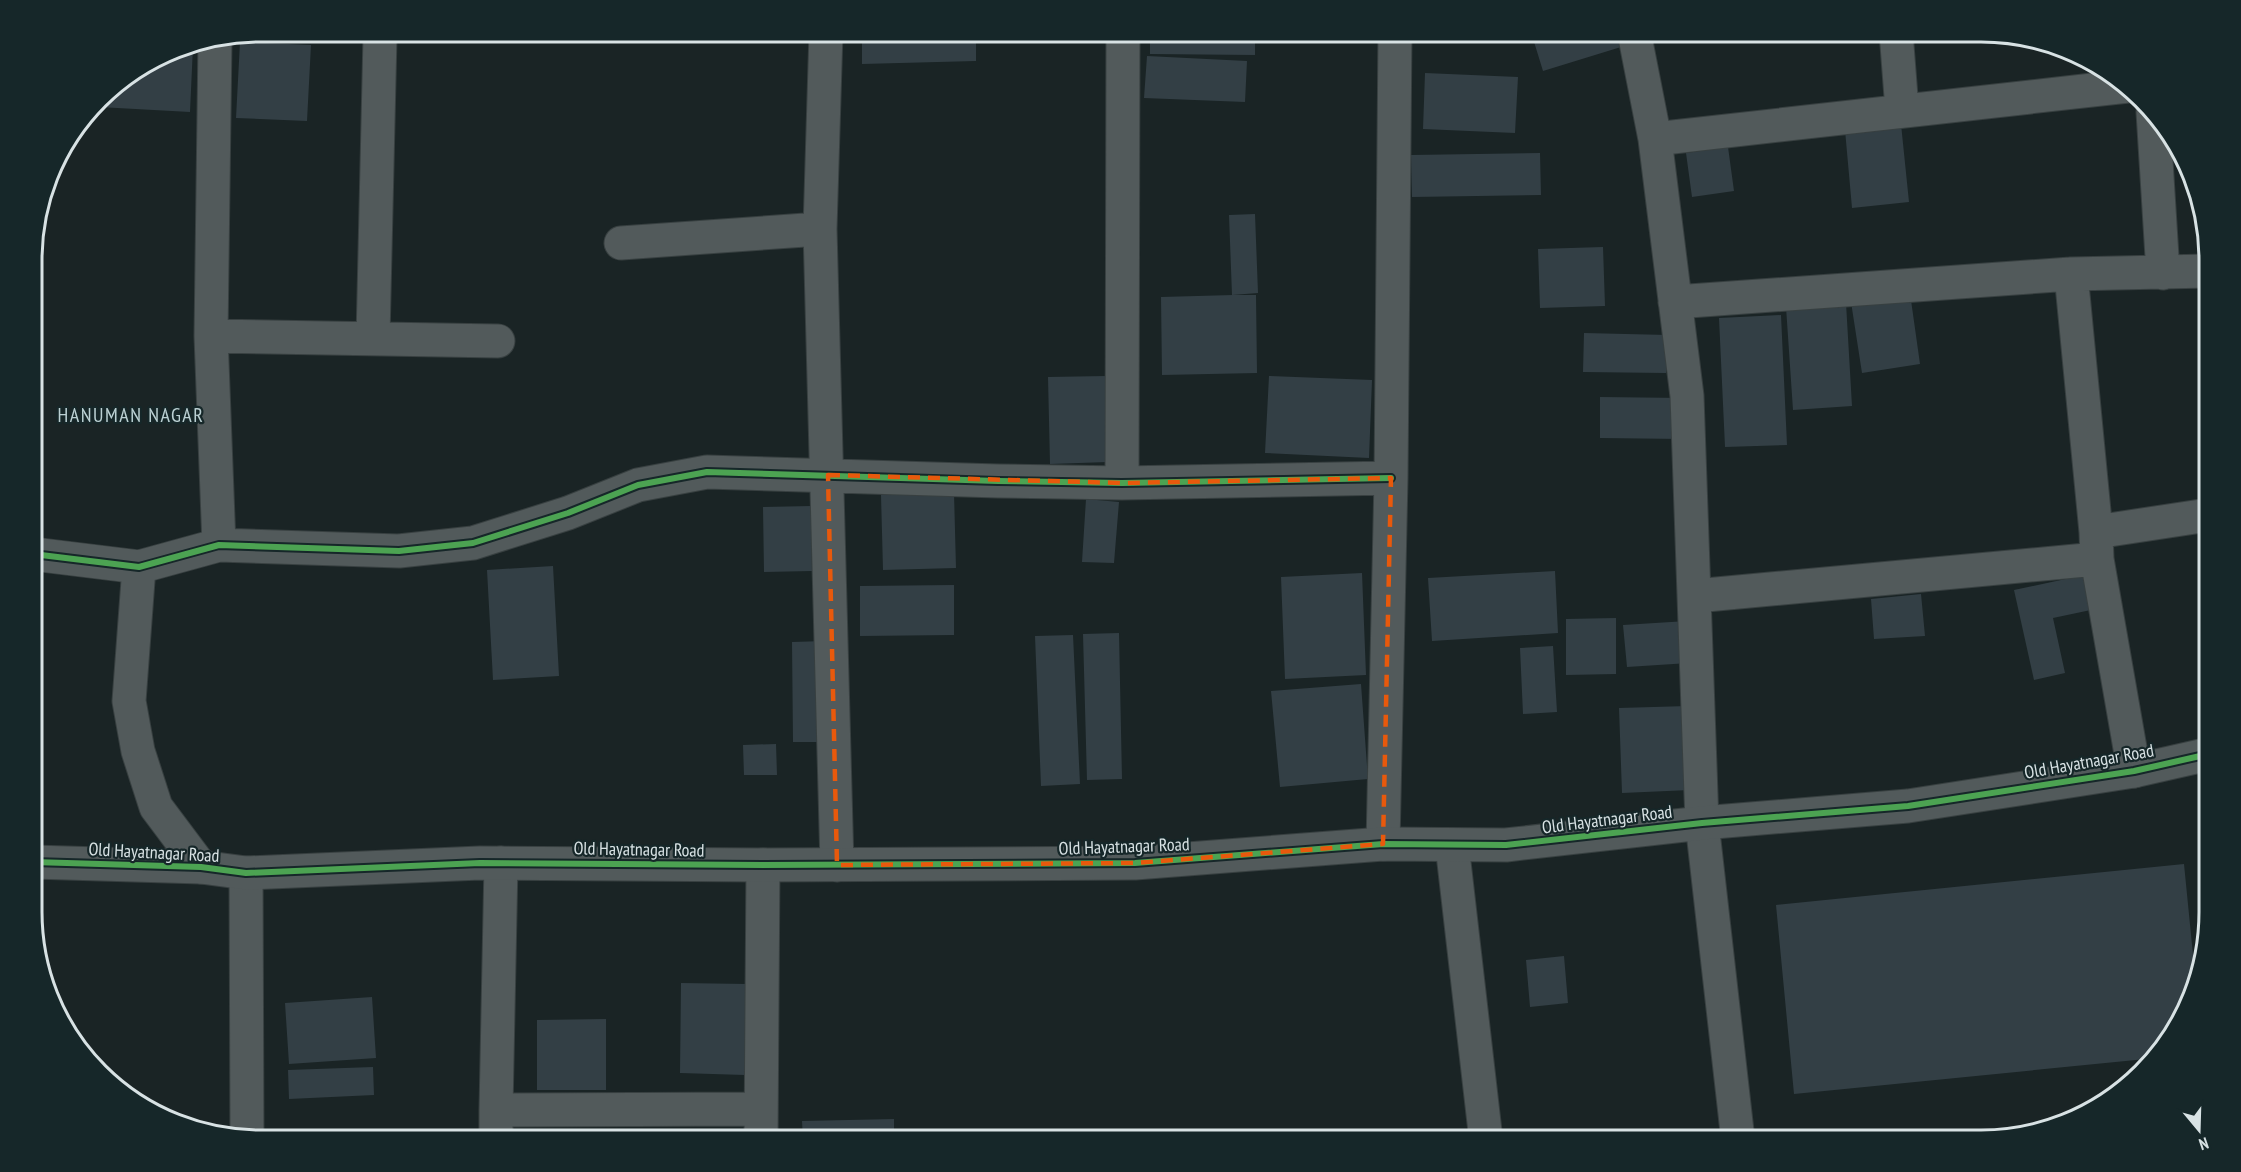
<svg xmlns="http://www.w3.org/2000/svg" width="2241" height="1172" viewBox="0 0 2241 1172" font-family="'PT Sans Narrow',sans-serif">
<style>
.building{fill:#333f45}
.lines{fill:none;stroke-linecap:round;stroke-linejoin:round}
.street-casing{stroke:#384041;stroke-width:35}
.secondary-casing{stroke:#384041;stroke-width:35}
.street{stroke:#525a5b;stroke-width:33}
.secondary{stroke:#525a5b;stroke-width:33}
.cycleway-casing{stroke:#162729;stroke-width:10}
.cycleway{stroke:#4ca352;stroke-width:6}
.marked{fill:none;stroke:#e8590c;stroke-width:4.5;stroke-dasharray:12 8;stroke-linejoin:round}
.labels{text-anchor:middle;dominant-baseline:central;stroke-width:4.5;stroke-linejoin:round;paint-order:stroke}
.street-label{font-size:18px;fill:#d8e2e4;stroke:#162729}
.neighbourhood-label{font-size:20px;letter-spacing:1.5px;fill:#bbd0d3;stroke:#162729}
.rim{fill:none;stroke:#d8e2e4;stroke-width:3}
</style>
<rect width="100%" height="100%" fill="#1a2425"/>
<path class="building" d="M862,32H976V61L862,64Z
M1150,32H1255V55L1150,54Z
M1531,32H1631L1634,43L1543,71Z
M240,42L311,45L307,121L236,118Z
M189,45L193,46L190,112L99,107V101L109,88L173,49Z
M1147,56L1247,61L1245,102L1144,98Z
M1425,73L1518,77L1515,133L1423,129Z
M1901,124L1909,202L1852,208L1845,130Z
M1728,147L1734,191L1692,197L1686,153Z
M1540,153L1541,195L1412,197L1411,155Z
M1255,214L1258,293L1232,295L1229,215Z
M1603,247L1605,306L1540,308L1538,249Z
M1910,293L1920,364L1862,373L1851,302Z
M1233,295H1256L1257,373L1162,375L1161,297Z
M1846,303L1852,406L1793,410L1786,307Z
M1781,315L1787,445L1725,447L1719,318Z
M1584,333L1668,335L1666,373L1583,372Z
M1106,376L1108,462L1050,464L1048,377Z
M1269,376L1372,380L1369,458L1265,453Z
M1600,397L1684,398L1683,439L1600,438Z
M2208,406V500H2207L2199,407Z
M954,493L956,568L883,570L881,495Z
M1086,499L1119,502L1114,563L1082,562Z
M811,506L812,571L764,572L763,507Z
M553,566L559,676L493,680L487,570Z
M1555,571L1558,633L1432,641L1428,578Z
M2098,572L2105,607L2053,618L2065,673L2034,680L2014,590Z
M1362,573L1366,675L1285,679L1281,577Z
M954,585V635L860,636V586Z
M1921,594L1925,636L1874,639L1871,599Z
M1616,618V674L1566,675V619Z
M1687,621L1689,663L1627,667L1623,625Z
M1119,633L1122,779L1087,780L1083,634Z
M1073,635L1080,784L1041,786L1035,636Z
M825,641L826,742H793L792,642Z
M1553,646L1557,712L1523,714L1520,648Z
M1361,684L1368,779L1280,787L1271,691Z
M1688,706L1690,790L1622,793L1619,708Z
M776,744L777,775H744L743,745Z
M2184,864L2195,975L2186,1014L2156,1058L1794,1094L1776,905Z
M1564,956L1568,1003L1530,1007L1526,960Z
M681,983L747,984L745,1075L680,1073Z
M372,997L376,1058L289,1064L285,1003Z
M606,1019V1090H537V1020Z
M373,1067L374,1095L289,1099L288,1070Z
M894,1119V1140H803L802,1121Z"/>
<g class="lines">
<g class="street-casing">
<path id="street" d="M826,32L820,229L837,865
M1634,32L1655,139L1687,396L1702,823L1738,1140
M1896,32L1902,110
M215,40L211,336L219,545
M2153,112L2163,273
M1655,139L2128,86
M621,243L820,229
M2071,274L2096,532L2097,559L2134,771
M1675,302L2071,274L2208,271
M211,336L498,341
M373,338L380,36
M1122,483L1123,32
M2096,532L2208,515
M33,554L139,567L219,545L399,551L473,543L568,513L638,485L707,472L998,481L1122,483L1391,478
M139,567L129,701L138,751L156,807L201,867
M1695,596L2097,559
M1383,844L1391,478L1395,32
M1452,845L1486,1140
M246,873L247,1138
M496,1110L501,863
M496,1140V1110L760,1109
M761,1140L763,865"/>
</g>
<g class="secondary-casing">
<path id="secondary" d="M33,862L201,867L246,873L480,863L763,865L1135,863L1383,844L1506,845L1702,823L1908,806L2134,771L2209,754"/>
</g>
<use href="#street" class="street"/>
<use href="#secondary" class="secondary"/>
<g class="cycleway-casing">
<path id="cycleway" d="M33,554L139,567L219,545L399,551L473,543L568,513L638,485L707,472L998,481L1122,483L1391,478
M33,862L201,867L246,873L480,863L763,865L1135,863L1383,844L1506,845L1702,823L1908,806L2134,771L2209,754"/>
</g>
<use href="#cycleway" class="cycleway"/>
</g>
<path class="marked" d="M828,475L1122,483L1391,478L1383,844L1135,863L837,865Z"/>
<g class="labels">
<g class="street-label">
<text transform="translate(2089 761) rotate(-10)">Old Hayatnagar Road</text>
<text transform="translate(1607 819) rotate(-7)">Old Hayatnagar Road</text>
<text transform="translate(1124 846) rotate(-2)">Old Hayatnagar Road</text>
<text transform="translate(639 849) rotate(1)">Old Hayatnagar Road</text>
<text transform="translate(154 852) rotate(3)">Old Hayatnagar Road</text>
</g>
<g class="neighbourhood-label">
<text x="131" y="415">HANUMAN NAGAR</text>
</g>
</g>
<path d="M0 0H2241V1172H0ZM260 42H1981A218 218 0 0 1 2199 260V912A218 218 0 0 1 1981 1130H260A218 218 0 0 1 42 912V260A218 218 0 0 1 260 42Z" fill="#162729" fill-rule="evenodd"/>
<path class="rim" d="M260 42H1981A218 218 0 0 1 2199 260V912A218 218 0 0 1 1981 1130H260A218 218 0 0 1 42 912V260A218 218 0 0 1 260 42Z"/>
<g transform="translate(2199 1130) rotate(161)" stroke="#162729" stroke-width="4.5" paint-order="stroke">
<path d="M0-4.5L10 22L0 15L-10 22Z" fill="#d8e2e4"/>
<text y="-9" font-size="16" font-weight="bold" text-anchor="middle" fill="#d8e2e4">N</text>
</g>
</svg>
